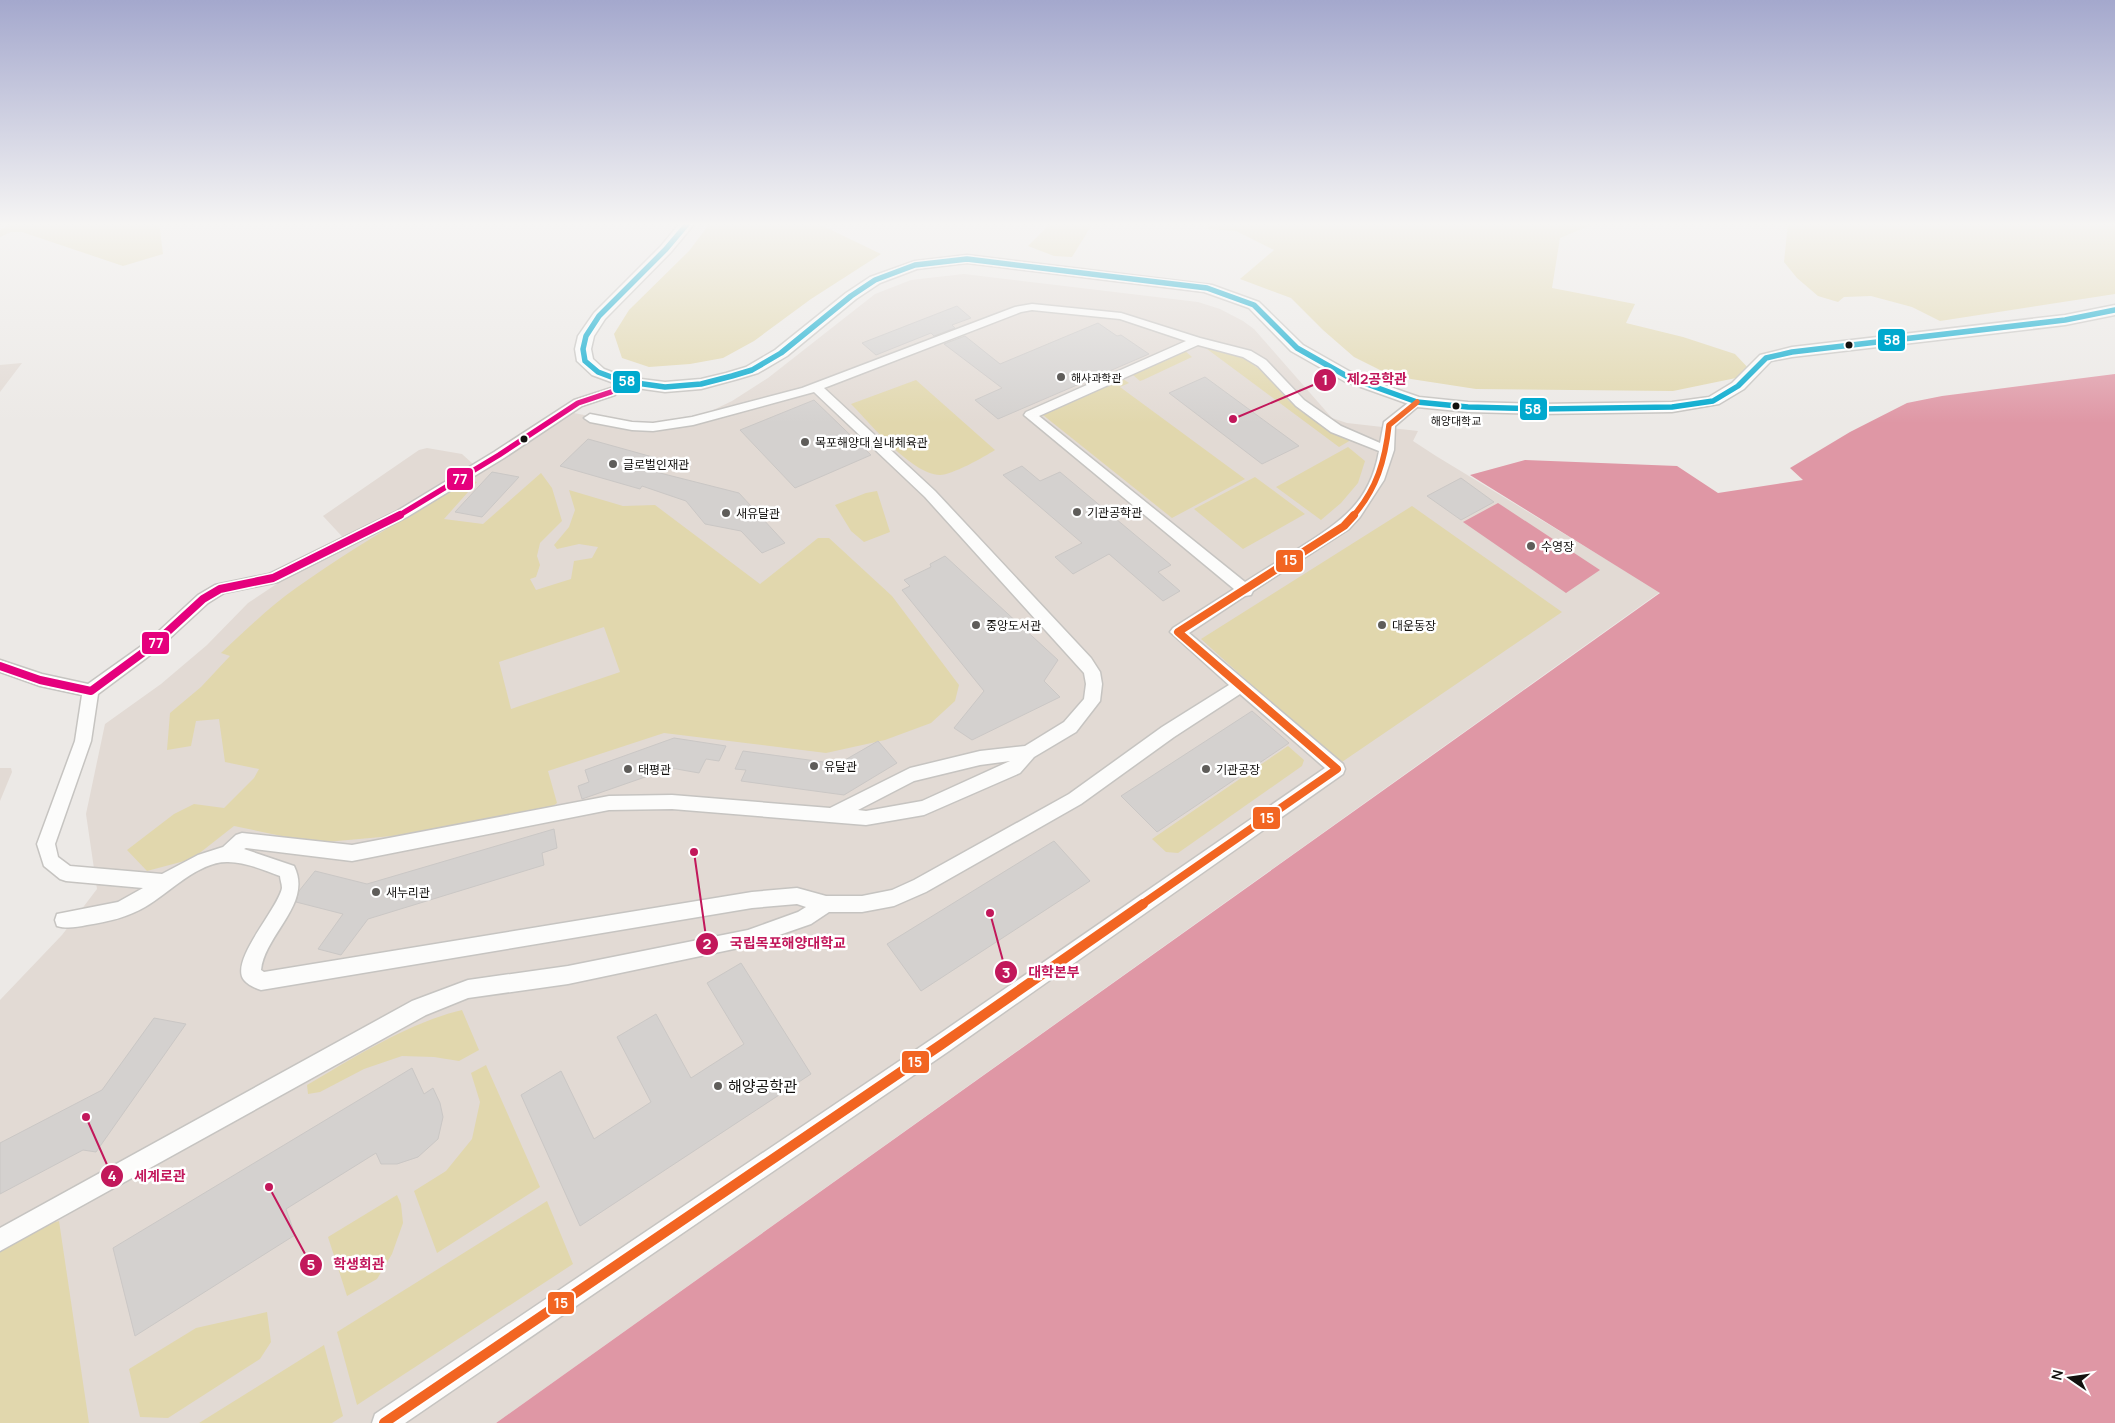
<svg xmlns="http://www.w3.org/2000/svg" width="2115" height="1423" viewBox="0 0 2115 1423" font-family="Manrope,'Noto Sans KR',sans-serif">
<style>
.built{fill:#e2dad4}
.green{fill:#e1d7ad;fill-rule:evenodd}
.water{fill:#df97a5}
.building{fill:#d4d1cf;stroke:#cac7c5}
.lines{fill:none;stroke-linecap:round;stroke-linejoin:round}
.minor-casing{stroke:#c6c4c1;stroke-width:3}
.tertiary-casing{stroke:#c6c4c1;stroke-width:3}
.minor{fill:#fcfcfb;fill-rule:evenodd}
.tertiary{fill:#fcfcfb;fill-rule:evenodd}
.bus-1-casing{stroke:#fff;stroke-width:8}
.bus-2-far1-casing{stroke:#fff;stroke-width:8}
.bus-2-casing{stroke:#fff;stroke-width:11}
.bus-3-far2-casing{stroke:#fff;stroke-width:8}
.bus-3-far1-casing{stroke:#fff;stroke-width:11}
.bus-3-casing{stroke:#fff;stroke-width:14}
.bus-1{stroke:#00a9ce;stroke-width:5.5}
.bus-2-far1{stroke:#e5007d;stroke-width:5.5}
.bus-2{stroke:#e5007d;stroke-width:8}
.bus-3-far2{stroke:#f26522;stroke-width:5.5}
.bus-3-far1{stroke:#f26522;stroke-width:8}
.bus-3{stroke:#f26522;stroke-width:10}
.bus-dot{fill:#13110f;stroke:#fff;stroke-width:2}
.poi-dot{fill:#5f5d5a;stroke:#fff;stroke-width:2}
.labels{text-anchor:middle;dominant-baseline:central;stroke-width:5;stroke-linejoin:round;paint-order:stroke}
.far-poi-label{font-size:11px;fill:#13110f;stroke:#fff;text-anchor:start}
.bus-label{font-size:11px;fill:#13110f;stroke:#fff}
.poi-label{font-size:12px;fill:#13110f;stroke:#fff;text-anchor:start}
.near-poi-label{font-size:15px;fill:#13110f;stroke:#fff;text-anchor:start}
.leader{fill:none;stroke:#c2185b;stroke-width:2}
.callout-dot{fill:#c2185b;stroke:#fff;stroke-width:2}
.mark-label{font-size:15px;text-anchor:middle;font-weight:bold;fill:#fff}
.callout-label{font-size:14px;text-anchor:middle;font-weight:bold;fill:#c2185b;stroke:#fff;stroke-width:5;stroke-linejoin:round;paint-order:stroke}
.line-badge{stroke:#fff;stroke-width:2}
.badge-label{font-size:14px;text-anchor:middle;font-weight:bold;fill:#fff}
</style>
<rect width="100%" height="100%" fill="#ece9e6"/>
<path class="built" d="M964,274L1198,302L1220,309L1243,321L1254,329L1332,418L1347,423L1418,431L1413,441L1436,456L1660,592L496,1423H0V1000L62,935L97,889L86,814L105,724L161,684L207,645L248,603L281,581L350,545L323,516L419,450L427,448L462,454L473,464L489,467L569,412L614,421L649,425L705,414L732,401L768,378L875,294L911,280Z
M22,363L0,392V365Z
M0,768H11L12,772L0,801Z"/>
<path class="green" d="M13,223H159L163,254L123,266L22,232H11L0,237V230Z
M710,223H817L881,254L811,299L754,341L723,358L690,364L649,367L622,358L614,334L629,310L689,251Z
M1051,223H1093L1072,257L1054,256L1028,246Z
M1213,223H1695L1591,225L1560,238L1552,288L1635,304L1626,323L1683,337L1735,354L1751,371L1736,378L1673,391L1476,389L1411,379L1380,370L1354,357L1323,330L1291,298L1240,279L1274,250L1236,231L1207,229Z
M1788,223H2115V294L1940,321L1912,307L1871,296L1844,297L1838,302L1818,296L1797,278L1784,262Z
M1203,346C1226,346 1252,361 1268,377C1276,385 1281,394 1289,401C1308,416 1330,428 1351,440L1339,447Z
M1184,350L1192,357L1143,380L1140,381L1133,375L1134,373Z
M1123,379L1129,383L1120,387L1245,479L1172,518L1043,415Z
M916,380L995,450C984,457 952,475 940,475C911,474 871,424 851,404Z
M1348,447L1365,461L1358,483L1341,503L1321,520L1276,487Z
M541,473L552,488L562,521L540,543L537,556L540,565L536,577L530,579L536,590L571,579L574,561L592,558L598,547L579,544L557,549L554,545L569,527L575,510L569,490L623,506L655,505L760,584L818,538H829L892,596L959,685L955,701L931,723L885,740L826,753L664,733L548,771L557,803L552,807L436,832L315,843L234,826L192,859L147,871L127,850L174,814L194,804L224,808L254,778L259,769L225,762L219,719L196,721L191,746L167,750L170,713L201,687L230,656L221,653C245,631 269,607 296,588C351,549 410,515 468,480L477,482L444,519L483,524ZM604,627L620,672L511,709L499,662Z
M1255,477L1305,514L1243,549L1194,509Z
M877,491L890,532L864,542L851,531L835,505L866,493Z
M1412,506L1562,612L1339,764L1201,639Z
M1288,746L1304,760L1302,766L1178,853L1166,852L1152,839Z
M462,1010L479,1050L459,1061L434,1057L402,1056L364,1069L320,1092L308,1094L307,1085C355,1057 408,1023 462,1010Z
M486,1065L540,1187L437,1253L414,1191L446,1171L472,1139L480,1102L471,1073Z
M397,1195L401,1204L403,1223L392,1254L377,1279L347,1296L328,1237Z
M547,1201L573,1264L357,1405L337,1332Z
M59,1221L89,1423H0V1250L39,1227Z
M267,1312L271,1342L260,1359L168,1418L140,1417L129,1369L196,1328Z
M324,1345L343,1416L332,1423H199Z"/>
<path class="water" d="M2115,374V1423H496L1660,593L1470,475L1525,460L1677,466L1718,493L1803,480L1790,468L1850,432L1907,403L1942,396Z
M1498,503L1600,570L1566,593L1463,522Z"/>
<path class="building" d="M957,306L971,318L952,325L955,328L934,336L931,333L876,355L862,343Z
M1098,323L1117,336L1121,335L1149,354L998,419L975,400L1002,388L944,344L965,336L1000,364Z
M1205,377L1299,446L1262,464L1169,393Z
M814,400L871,455L795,488L740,430Z
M588,439L667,461L656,472L739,493L785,543L762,553L741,531L705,524L686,501L642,486L640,489L560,466Z
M1022,466L1040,481L1060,472L1171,565L1158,572L1180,591L1163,601L1109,554L1073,574L1055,557L1082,543L1003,475Z
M492,472L519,477L482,517L455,512Z
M1461,478L1494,502L1461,520L1427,496Z
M945,556L1058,660L1044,681L1060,697L972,740L954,728L984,691L902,590L910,586L904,580L931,567L930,564Z
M1252,711L1289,743L1157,832L1121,796Z
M674,738L726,746L719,761L706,759L699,773L671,768L582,799L578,786L589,782L585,770Z
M878,741L897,763L844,795L741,781L746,770L735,769L743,751L838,764Z
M554,829L557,848L542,853L544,865L368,919L341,955L318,949L343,914L296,902L299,891L315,871L367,884Z
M1054,841L1090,881L921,991L887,944Z
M741,963L811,1074L580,1226L521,1095L561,1071L594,1139L651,1102L617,1037L656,1014L691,1078L744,1044L707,983Z
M154,1018L186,1024L96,1152L83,1150L0,1194V1143L102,1090Z
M412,1068L424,1094L433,1088L440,1103L443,1117L438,1139L418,1157L397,1164H381L376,1153L286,1209L295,1235L135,1336L113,1248Z"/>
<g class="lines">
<g class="minor-casing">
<path id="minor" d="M1032,304L1121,313L1200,338L1251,351L1266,360L1304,400L1341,426L1380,443L1384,422L1413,399H1421L1423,402L1395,426L1394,450L1384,480L1360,517L1349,529L1253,591L1251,595L1245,596L1189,633L1343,764L1345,769L1343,774L949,1051L405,1423H372L375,1414L935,1037L1325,768L1240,694L1174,737L1081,804L926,892L894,906L862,912H829L811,924L748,946L568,984L468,998L426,1015L0,1251V1228L412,1001L468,980L568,966L748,930L798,912L806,907L797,904L752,908L261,990C255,988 248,985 244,980C229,961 278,909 282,888C282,884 280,879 280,876C264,870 245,862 228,862C199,861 169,893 145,907C128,917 108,922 87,925C77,927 67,929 57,926L55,920L57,914L118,902L143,888L66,881L60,879L44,866L37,844L75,741L82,695L40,686L0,672V660L42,674L88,684L147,642L198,595L215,585L269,574L397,511L494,452L574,400L611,388L617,392L615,395L582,406L504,458L407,517L278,582L224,593L208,603L157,650L98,694L91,741L55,844L58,857L70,866L162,874L198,855L223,847L236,835L242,833L352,845L609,796L672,795L830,808L910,768L980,751L1025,746L1064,722L1084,699L1086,684L1084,673L925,497L814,392L693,425L653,431L632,430L590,422L584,418L590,414L632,422L653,423L692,417L802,388L1015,307ZM1032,310L1120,319L1186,341L1026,412L1024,415L1234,589L1173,628L1170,632L1229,685L1162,727L1069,794L914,880L892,890L862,896H826L797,888L752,892L264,972L261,970C265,934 313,904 294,866L244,849L246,848L352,861L609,810L672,809L866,825L924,815L1020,773L1034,757L1076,732L1100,701L1102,684L1100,672L1091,658L935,491L824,388L1021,312ZM1198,345L1243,357L1258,366L1296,406L1331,432L1379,451C1370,503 1341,521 1301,547C1282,559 1264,570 1245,582L1039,416ZM1010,761L922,801L866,811L858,810L914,781L980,765Z"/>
</g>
<g class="tertiary-casing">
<path id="tertiary" d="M680,223H695L671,252L605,319L594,336L591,349L593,359L604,369L625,377L665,382L701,379L726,373L746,367L775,350L846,293L870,277L915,261L967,255L1212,285L1259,302L1303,345L1356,375L1419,397L1468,402L1540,404L1672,402L1709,397L1732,383L1760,355L1792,347L2065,315L2115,305V315L2065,325L1792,357L1771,361L1744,389L1719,404L1672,412L1540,414L1468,412L1417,407L1344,381L1291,351L1249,308L1204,292L967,263L917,269L880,283L856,299L787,356L758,373L738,379L701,389L665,392L622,386L592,375L577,361L575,349L578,336L594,313L661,246Z"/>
</g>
<use href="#minor" class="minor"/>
<use href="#tertiary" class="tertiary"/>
<g class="bus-1-casing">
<path id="bus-1" d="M688,223L666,249L599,316L586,336L583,349L585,361L598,372L622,381L665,387L701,384L732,376L752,370L781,353L851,296L875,280L915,265L967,259L1207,288L1254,305L1297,348L1350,378L1417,402L1468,407L1540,409L1672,407L1713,401L1738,386L1766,358L1792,352L2065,320L2115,310"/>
</g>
<g class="bus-2-far1-casing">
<path id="bus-2-far1" d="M398,516L499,455L578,403L611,392"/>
</g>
<g class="bus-2-casing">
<path id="bus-2" d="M0,666L40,680L91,691L152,646L203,599L220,589L273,578L400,515"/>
</g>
<g class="bus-3-far2-casing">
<path id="bus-3-far2" d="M1353,516C1377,489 1385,460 1389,425L1417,402"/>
</g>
<g class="bus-3-far1-casing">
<path id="bus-3-far1" d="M1141,905L1337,769L1178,632L1344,526L1354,515"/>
</g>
<g class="bus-3-casing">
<path id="bus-3" d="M384,1423L942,1044L1143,904"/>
</g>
<use href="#bus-1" class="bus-1"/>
<use href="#bus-2-far1" class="bus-2-far1"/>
<use href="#bus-2" class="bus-2"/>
<use href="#bus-3-far2" class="bus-3-far2"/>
<use href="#bus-3-far1" class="bus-3-far1"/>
<use href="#bus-3" class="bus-3"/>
</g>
<linearGradient id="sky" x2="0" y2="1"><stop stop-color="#a4a8cd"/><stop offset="0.53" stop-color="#f6f5f4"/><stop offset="1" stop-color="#f6f5f4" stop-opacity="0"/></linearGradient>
<rect width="2115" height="423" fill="url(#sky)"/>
<g class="bus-dot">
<circle cx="1849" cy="345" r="4.5"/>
<circle cx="1456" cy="406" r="4.5"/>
<circle cx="524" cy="439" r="4.5"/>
</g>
<g class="poi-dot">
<circle cx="1061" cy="377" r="5"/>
<circle cx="805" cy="442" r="5"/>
<circle cx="613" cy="464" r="5"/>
<circle cx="1077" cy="512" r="5"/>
<circle cx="726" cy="513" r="5"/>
<circle cx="1531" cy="546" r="5"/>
<circle cx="976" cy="625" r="5"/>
<circle cx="1382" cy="625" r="5"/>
<circle cx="814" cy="766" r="5"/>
<circle cx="628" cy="769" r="5"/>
<circle cx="1206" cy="769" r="5"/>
<circle cx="376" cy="892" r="5"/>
<circle cx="718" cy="1086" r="5"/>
</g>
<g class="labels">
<g class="far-poi-label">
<text x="1071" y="377">해사과학관</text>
</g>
<g class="bus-label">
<text x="1456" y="420">해양대학교</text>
</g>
<g class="poi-label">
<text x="815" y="442">목포해양대 실내체육관</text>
<text x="623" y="464">글로벌인재관</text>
<text x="1087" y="512">기관공학관</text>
<text x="736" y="513">새유달관</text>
<text x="1541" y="546">수영장</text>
<text x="986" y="625">중앙도서관</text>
<text x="1392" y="625">대운동장</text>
<text x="824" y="766">유달관</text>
<text x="638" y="769">태평관</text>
<text x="1216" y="769">기관공장</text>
<text x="386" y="892">새누리관</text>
</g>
<g class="near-poi-label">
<text x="728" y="1086">해양공학관</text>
</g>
</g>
<path class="leader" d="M1233 419L1325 380M694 852L707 944M990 913L1006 972M86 1117L112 1176M269 1187L311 1265"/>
<g class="callout-dot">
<circle cx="1233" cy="419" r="5"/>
<circle cx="694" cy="852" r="5"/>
<circle cx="990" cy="913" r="5"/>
<circle cx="86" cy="1117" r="5"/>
<circle cx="269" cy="1187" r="5"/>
<circle cx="1325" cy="380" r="12"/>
<circle cx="707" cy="944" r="12"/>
<circle cx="1006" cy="972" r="12"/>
<circle cx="112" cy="1176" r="12"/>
<circle cx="311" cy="1265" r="12"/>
</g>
<g class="mark-label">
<text x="1325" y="385">1</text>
<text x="707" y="949">2</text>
<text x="1006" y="978">3</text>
<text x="112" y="1181">4</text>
<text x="311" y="1270">5</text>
</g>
<g class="callout-label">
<text x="1377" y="384">제2공학관</text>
<text x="788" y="948">국립목포해양대학교</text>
<text x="1054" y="977">대학본부</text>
<text x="160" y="1181">세계로관</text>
<text x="359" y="1269">학생회관</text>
</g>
<g class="line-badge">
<rect x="1877" y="328" width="29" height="24" rx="5" fill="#00a9ce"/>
<rect x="612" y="370" width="29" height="24" rx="5" fill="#00a9ce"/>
<rect x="1519" y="397" width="29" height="24" rx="5" fill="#00a9ce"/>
<rect x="446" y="467" width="28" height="24" rx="5" fill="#e5007d"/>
<rect x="1275" y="549" width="29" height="24" rx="5" fill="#f26522"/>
<rect x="141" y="631" width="29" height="24" rx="5" fill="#e5007d"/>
<rect x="1252" y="806" width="29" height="24" rx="5" fill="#f26522"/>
<rect x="901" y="1050" width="29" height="24" rx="5" fill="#f26522"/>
<rect x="547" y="1291" width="28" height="24" rx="5" fill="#f26522"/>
</g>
<g class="badge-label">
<text x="1892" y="345">58</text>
<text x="627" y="386">58</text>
<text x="1533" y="414">58</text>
<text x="460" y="484">77</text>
<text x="1290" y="565">15</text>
<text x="156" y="648">77</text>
<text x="1267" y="823">15</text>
<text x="915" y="1067">15</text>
<text x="561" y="1308">15</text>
</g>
<g transform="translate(2070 1378) rotate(283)" stroke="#ffffff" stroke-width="4" paint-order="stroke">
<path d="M0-4L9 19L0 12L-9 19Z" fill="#13110f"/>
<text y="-8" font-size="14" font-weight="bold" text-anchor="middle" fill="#13110f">N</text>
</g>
</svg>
